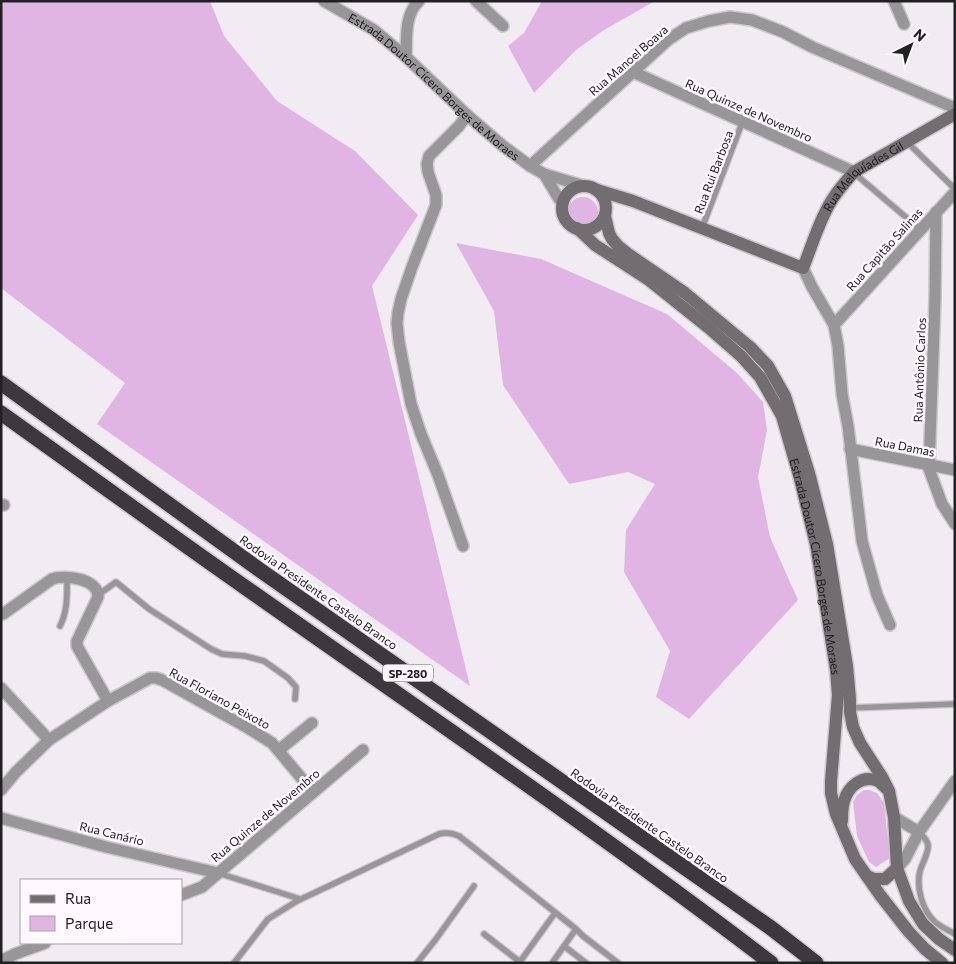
<svg xmlns="http://www.w3.org/2000/svg" width="956" height="964" viewBox="0 0 956 964" font-family="Commissioner,sans-serif">
<style>
.green{fill:#e0b5e4}
.lines{fill:none;stroke-linecap:round;stroke-linejoin:round}
.lane-casing{stroke:#ccc6cd;stroke-width:8}
.street-casing{stroke:#ccc6cd;stroke-width:14}
.secondary-casing{stroke:#ccc6cd;stroke-width:15}
.highway-casing{stroke:#ccc6cd;stroke-width:18}
.lane{stroke:#999699;stroke-width:5.5}
.street{stroke:#999699;stroke-width:11}
.secondary{stroke:#716d71;stroke-width:12}
.highway{stroke:#3d383d;stroke-width:15}
.labels{text-anchor:middle;dominant-baseline:central;stroke-width:5;stroke-linejoin:round;paint-order:stroke}
.shield{fill:#fef9ff;stroke:#646164;stroke-width:1}
.shield-label{font-size:11px;font-weight:bold;fill:#222022}
.street-label{font-size:12px;fill:#222022;stroke:#fef9ff}
</style>
<rect width="100%" height="100%" fill="#f1ebf2"/>
<path class="green" d="M1,1H210L224,36L277,101L355,151L418,215L372,286L470,686L97,424L125,383L1,288Z
M542,1H655L604,30L576,50L534,93L508,46L524,33Z
M568 212a15 15 0 1 1 30 0a15 15 0 1 1-30 0Z
M456,243L541,259L667,314L737,373L763,402L767,430L758,477L770,537L798,600L689,719L656,697L670,651L624,572L626,530L655,484L628,472L569,484L503,385L494,311Z
M864,790H869L877,793L884,803L890,858L876,867L869,862L857,836L853,802L857,795Z"/>
<g class="lines">
<g class="lane-casing">
<path id="lane" d="M906,141L955,189
M854,173L921,230
M702,228L742,123
M98,595L116,582L149,609L211,649L222,654L245,656L264,661L288,678L296,687L295,699
M60,626C68,610 67,594 67,577
M850,708L955,704
M919,832C923,836 927,839 928,845C929,853 922,863 920,871C916,887 922,910 935,922C941,927 948,930 955,934
M218,873L300,899
M484,934L520,962
M564,946L586,963
M234,963L268,919L297,901L439,834C446,832 453,833 459,836L576,929L583,936L618,963
M417,963L436,939L474,886
M519,963L555,913
M552,963L576,929"/>
</g>
<g class="street-casing">
<g id="street">
<path id="s1" d="M324,1L374,30L406,57L467,115L503,146L530,166L544,174L584,186"/>
<path d="M476,1L503,26"/>
<path d="M894,1L904,24"/>
<path d="M406,57C407,38 404,15 419,1"/>
<path d="M633,72L854,172"/>
<path d="M530,166L668,40L686,28L709,21L730,17L752,20L783,32L812,47L955,108"/>
<path d="M544,174L559,199L564,201"/>
<path d="M936,212L935,300L929,469L942,504L955,524"/>
<path d="M803,268L812,287L834,325L838,346L842,394L848,426L862,541L877,595L890,625"/>
<path d="M834,325L955,192"/>
<path d="M850,449L955,470"/>
<path d="M1,505H4"/>
<path d="M463,546L438,475L421,434L411,404L399,342L397,323L398,313L401,299L412,267L436,205V195L428,172L427,164L429,156L459,126L467,115"/>
<path d="M3,614L52,579C65,574 99,579 98,597L77,641V646L108,701"/>
<path d="M1,688L49,740"/>
<path d="M279,750L312,723"/>
<path d="M1,790L16,772L49,740L108,701L150,678H156L162,680L248,728L272,743L313,792"/>
<path d="M894,817L919,832"/>
<path d="M1,818L106,847L218,873"/>
<path d="M897,868L905,859L919,832L955,781"/>
<path d="M181,895L202,887L363,750"/>
<path d="M1,961L15,954L45,943"/>
</g>
</g>
<g class="secondary-casing">
<g id="secondary">
<circle cx="584" cy="208" r="22"/>
<path id="s2" d="M597,190L633,201L803,268C812,246 819,220 832,200C838,190 846,181 854,172L955,114"/>
<path d="M605,216L609,233L612,239L618,246L628,254L685,293L750,347L768,366L785,396L809,473L827,544L847,666L850,699V712L853,727L860,743L882,777L889,791L894,817L897,868L909,901L923,924L939,939L955,950"/>
<path id="s3" d="M577,228L595,245L649,280L709,328L741,356L760,377L782,416L800,479L816,545L836,670L838,695L831,781V793L836,814L855,859L880,895L909,932L925,949L942,963"/>
<path d="M842,821C842,815 842,807 844,801C848,787 862,774 878,781C881,783 884,786 887,789"/>
<path d="M867,876L874,879H885L897,868"/>
</g>
</g>
<g class="highway-casing">
<path id="highway" d="M1,383L257,568L771,928L816,963
M1,413C84,472 166,532 249,590C424,713 601,833 771,963"/>
</g>
<use href="#lane" class="lane"/>
<use href="#street" class="street"/>
<use href="#secondary" class="secondary"/>
<use href="#highway" class="highway"/>
</g>
<g class="labels">
<rect class="shield" x="383" y="664.5" width="50" height="17" rx="4"/>
<g class="shield-label">
<text x="408" y="673">SP-280</text>
</g>
<g class="street-label">
<text transform="translate(628 60) rotate(-41)">Rua Manoel Boava</text>
<text stroke="none"><textPath href="#s1" startOffset="140">Estrada Doutor Cícero Borges de Moraes</textPath></text>
<text transform="translate(749 110) rotate(24)">Rua Quinze de Novembro</text>
<text transform="translate(713 172) rotate(-69)">Rua Rui Barbosa</text>
<text stroke="none"><textPath href="#s2" startOffset="334">Rua Melquíades Gil</textPath></text>
<text transform="translate(884 249) rotate(-48)">Rua Capitão Salinas</text>
<text transform="translate(919 370) rotate(-88)">Rua Antônio Carlos</text>
<text transform="translate(905 446) rotate(11)">Rua Damas</text>
<text stroke="none"><textPath href="#s3" startOffset="436">Estrada Doutor Cícero Borges de Moraes</textPath></text>
<text transform="translate(319 592) rotate(35)">Rodovia Presidente Castelo Branco</text>
<text transform="translate(220 698) rotate(29)">Rua Floriano Peixoto</text>
<text transform="translate(265 815) rotate(-40)">Rua Quinze de Novembro</text>
<text transform="translate(650 825) rotate(35)">Rodovia Presidente Castelo Branco</text>
<text transform="translate(112 833) rotate(14)">Rua Canário</text>
</g>
</g>
<rect width="956" height="964" fill="none" stroke="#222022" stroke-width="5"/>
<rect x="20" y="879" width="162" height="65" fill="#fef9ff" stroke="#a6a2a7"/>
<rect x="30" y="895" width="25" height="8" fill="#716d71" stroke="#a6a2a7"/>
<text x="65" y="904" font-size="15" fill="#222022">Rua</text>
<rect x="30" y="916" width="25" height="15" fill="#e0b5e4" stroke="#a6a2a7"/>
<text x="65" y="929" font-size="15" fill="#222022">Parque</text>
<g transform="translate(911 45) rotate(42)" stroke="#fef9ff" stroke-width="4" paint-order="stroke">
<path d="M0-4L9 19L0 12L-9 19Z" fill="#222022"/>
<text y="-8" font-size="14" font-weight="bold" text-anchor="middle" fill="#222022">N</text>
</g>
</svg>
